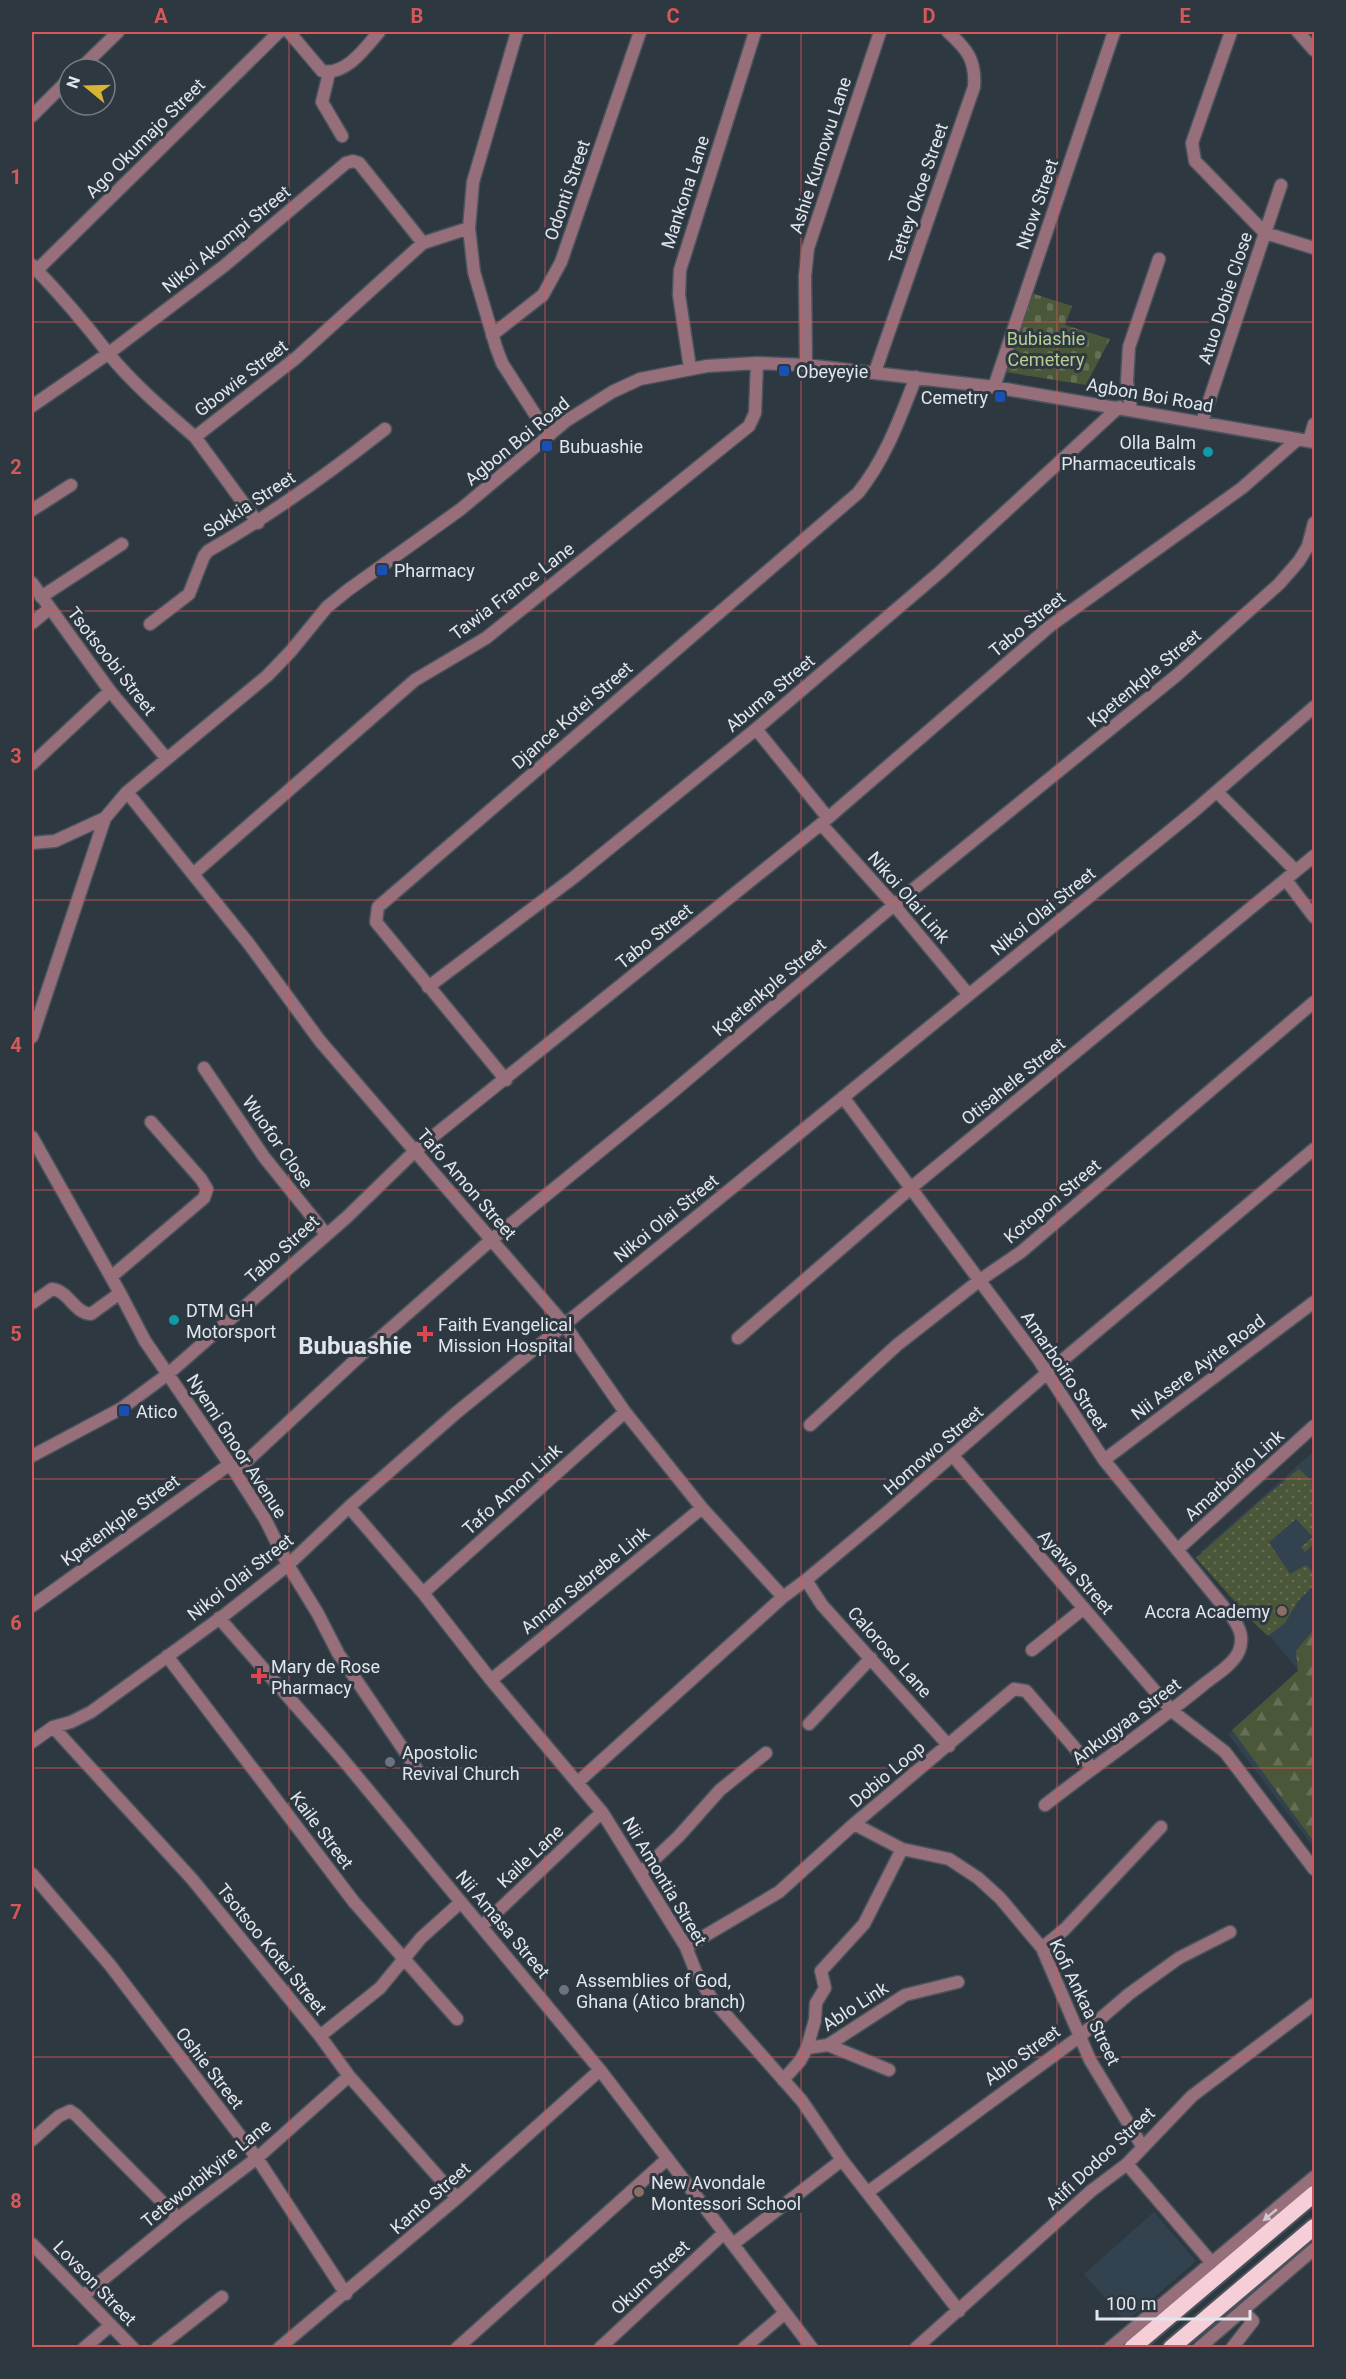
<svg xmlns="http://www.w3.org/2000/svg" width="1346" height="2379" viewBox="0 0 1346 2379" font-family="Roboto,sans-serif">
<style>
.built{fill:#33424f}
.grass{fill:url(#grass-dots)}
.forest{fill:url(#forest-firs)}
.cemetery{fill:url(#cemetery-stones)}
.lines{fill:none;stroke-linecap:round;stroke-linejoin:round}
.minor-casing{stroke:#4a545c;stroke-width:15}
.highway-casing{stroke:#4a545c;stroke-width:20}
.minor{stroke:#976f7a;stroke-width:12}
.highway{stroke:#f6ced8;stroke-width:16}
.oneway{fill:#cec8d0}
.grid{fill:none;stroke:#d85859;stroke-width:1.5;stroke-opacity:0.55}
.transit-dot{fill:#1a4fb4;stroke:#2e3841;stroke-width:2}
.culture-dot{fill:#0f9aa8;stroke:#2e3841;stroke-width:2}
.health-dot{fill:#e0444e;stroke:#2e3841;stroke-width:2}
.education-dot{fill:#8d6e63;stroke:#2e3841;stroke-width:2}
.worship-dot{fill:#6b7280;stroke:#2e3841;stroke-width:2}
.labels{text-anchor:middle;dominant-baseline:central;stroke-width:6;stroke-linejoin:round;paint-order:stroke}
.street-label{font-size:18px;fill:#e0e6ec;stroke:#2e3841}
.park-label{font-size:18px;fill:#b6ce91;stroke:#2e3841}
.poi-label{font-size:18px;fill:#e0e6ec;stroke:#2e3841;text-anchor:start}
.district-label{font-size:24px;font-weight:bold;fill:#e0e6ec;stroke:#2e3841}
.neatline{fill:none;stroke:#d85859;stroke-width:2}
.grid-label{font-size:20px;text-anchor:middle;font-weight:bold;fill:#d85859}
</style>
<defs>
<pattern id="grass-dots" width="8" height="8" patternUnits="userSpaceOnUse" patternTransform="scale(1.5)"><rect width="8" height="8" fill="#4b5739"/><path d="M2 2h.1M6 6h.1" fill="none" stroke="#656f56" stroke-width="1.8" stroke-linecap="round"/></pattern>
<pattern id="forest-firs" width="22" height="20" patternUnits="userSpaceOnUse" patternTransform="scale(1.5)"><rect width="22" height="20" fill="#4b5739"/><path d="M5 1l3.5 6h-7zM16 11l3.5 6h-7z" fill="#656f56"/></pattern>
<pattern id="cemetery-stones" width="16" height="16" patternUnits="userSpaceOnUse" patternTransform="scale(1.5)"><rect width="16" height="16" fill="#4b5739"/><path d="M2 7V4a2 2 0 0 1 4 0v3zM10 15v-3a2 2 0 0 1 4 0v3z" fill="#656f56"/></pattern>
</defs>
<rect width="100%" height="100%" fill="#2e3841"/>
<path class="built" d="M1314,1451V1848L1228,1734L1298,1670L1200,1552Z
M1154,2212L1196,2261L1126,2322L1084,2274Z"/>
<path class="grass" d="M1299,1469L1314,1483V1544L1305,1552L1301,1547L1313,1537L1296,1519L1269,1542L1266,1538L1290,1574L1306,1565L1314,1574V1585L1298,1601L1285,1623L1268,1636L1254,1623L1196,1558L1260,1501Z"/>
<path class="forest" d="M1314,1629V1842L1232,1730L1298,1671L1296,1651Z"/>
<path class="cemetery" d="M1031,293L1072,306L1065,325L1110,339L1086,385L1006,372Z"/>
<g class="lines">
<g class="minor-casing">
<path id="minor" d="M289,32L322,71C346,76 366,47 379,32
M517,32L473,182L469,228L474,272L496,347L502,363L549,436
M1231,32L1192,143L1195,161L1265,233L1314,248
M1298,32L1314,50
M80,69L118,32
M329,73L322,102L342,136
M32,116L69,79
M32,265C59,293 84,322 108,353C133,384 165,411 195,437L296,358L423,243L469,228
M37,270L279,32
M492,335L543,295L561,262L640,32
M806,365L805,276L808,248L880,32
M690,368L679,295L680,270L755,32
M875,372L974,87C976,60 967,49 948,32
M994,387L1114,32
M32,406L109,353L224,266L346,163L353,161L359,163L423,243
M1131,409L1127,381L1129,347L1159,259
M1202,422L1281,185
M195,437L258,523
M1309,441L1314,424
M32,510L71,485
M32,583L110,691L167,759
M41,597L122,544
M32,623L49,609
M150,624L189,594L204,556L208,551C271,515 328,474 385,429
M756,729L828,818
M32,764L110,691
M127,792L249,944L320,1041L564,1324L625,1412L702,1508L783,1597
M1217,792L1296,871
M821,824L894,905L968,994
M32,843L55,841L105,818L127,792L267,676L291,651L327,607L348,590L461,509L566,421L612,392L640,379L707,366L757,363L806,365L994,387L1314,442
M193,874L415,680L486,638L749,426L755,413L757,363
M1286,880L1314,917
M428,987L573,878L756,729L940,572L1119,407
M32,1037L105,818
M204,1068L264,1157L326,1234
M506,1080L376,922L378,907L858,493C886,458 900,418 916,377
M843,1097L1038,1359L1104,1460L1232,1617C1240,1628 1244,1638 1239,1651C1233,1665 1214,1676 1203,1685C1152,1727 1097,1764 1045,1805
M32,1137L120,1293L145,1341L235,1472L265,1519L288,1565L318,1614L338,1653L418,1771
M111,1277L204,1198L207,1189L201,1179L151,1122
M32,1303L52,1289C69,1291 74,1313 91,1314L120,1293
M738,1338L912,1187L1314,856
M810,1425L897,1345L980,1280L1021,1252L1314,1002
M32,1456L122,1408L168,1374L347,1217L415,1151L821,824L1050,626L1242,488L1298,439
M953,1456L1172,1711L1225,1752L1314,1869
M1104,1460L1314,1302
M235,1472L364,1352L491,1240L669,1095L894,905L1177,675L1279,584L1299,561L1308,546L1314,523
M349,1507L423,1593L491,1680L602,1812L686,1947L697,1975L712,1999L802,2101L842,2160L959,2311
M1177,1550L1314,1426
M806,1580L822,1605L949,1746
M423,1593L625,1412
M32,1606L230,1464
M219,1618L340,1756L600,2070L812,2348
M1032,1650L1084,1608
M167,1656L354,1902L457,2019
M491,1680L702,1508
M809,1724L871,1658
M53,1727L192,1879L320,2036L349,2076L457,2198
M32,1742L53,1727L71,1722L91,1712L227,1613L288,1565L349,1507L456,1413L1193,812L1314,707
M578,1782L783,1597L806,1580L885,1514L1046,1374L1314,1149
M854,1824L902,1849L949,1859L978,1878L1000,1898L1042,1948L1090,2060L1142,2146
M640,1873L679,1836L720,1790L766,1753
M32,1874L110,1965L257,2158L346,2294
M482,1926L602,1812
M686,1947L779,1892L854,1824L1014,1689L1026,1691L1092,1768
M1042,1948L1065,1929L1161,1827
M320,2036L380,1988L421,1938L461,1902
M828,2045L889,2070
M807,2048L828,2045L905,1995L958,1982
M783,2080L800,2061L807,2048L815,2020L816,2003L825,1988L821,1971L864,1924L902,1849
M32,2140L59,2116L70,2111L76,2115L178,2218
M1127,2164L1212,2263
M868,2192L1079,2037L1129,1994L1179,1958L1230,1932
M32,2244L133,2348
M733,2244L842,2160
M84,2295L178,2218L257,2158L349,2076
M84,2348L111,2325
M157,2348L222,2297
M279,2348L457,2198L600,2070
M457,2348L666,2160
M600,2348L724,2233
M744,2348L785,2313
M916,2348L1091,2191L1127,2164L1192,2096L1314,2004
M1110,2348L1314,2177
M1199,2348L1314,2249
M1232,2348L1253,2321L1243,2311"/>
</g>
<g class="highway-casing">
<path id="highway" d="M1132,2348L1314,2194
M1171,2348L1314,2227"/>
</g>
<use href="#minor" class="minor"/>
<use href="#highway" class="highway"/>
</g>
<defs><path id="oneway-solid" d="M-6-.8H1V-3.2L6.5 0L1 3.2V.8H-6Z" transform="scale(1.5)"/></defs>
<use class="oneway" href="#oneway-solid" transform="translate(1270 2215) rotate(140)"/>
<path class="grid" d="M289,32V2348M545,32V2348M801,32V2348M1057,32V2348M32,322H1314M32,611H1314M32,900H1314M32,1190H1314M32,1479H1314M32,1768H1314M32,2057H1314"/>
<g class="transit-dot">
<rect x="778" y="365" width="12" height="12" rx="3"/>
<rect x="994" y="391" width="12" height="12" rx="3"/>
<rect x="541" y="440" width="12" height="12" rx="3"/>
<rect x="376" y="564" width="12" height="12" rx="3"/>
<rect x="118" y="1405" width="12" height="12" rx="3"/>
</g>
<g class="culture-dot">
<circle cx="1208" cy="452" r="6"/>
<circle cx="174" cy="1320" r="6"/>
</g>
<g class="health-dot">
<path d="M422 1325h6v6h6v6h-6v6h-6v-6h-6v-6h6z"/>
<path d="M256 1667h6v6h6v6h-6v6h-6v-6h-6v-6h6z"/>
</g>
<g class="education-dot">
<circle cx="1282" cy="1611" r="6"/>
<circle cx="639" cy="2192" r="6"/>
</g>
<g class="worship-dot">
<circle cx="390" cy="1762" r="6"/>
<circle cx="564" cy="1990" r="6"/>
</g>
<g class="labels">
<g class="street-label">
<text transform="translate(145 138) rotate(-45)">Ago Okumajo Street</text>
<text transform="translate(820 155) rotate(-72)">Ashie Kumowu Lane</text>
<text transform="translate(567 190) rotate(-71)">Odonti Street</text>
<text transform="translate(685 192) rotate(-72)">Mankona Lane</text>
<text transform="translate(918 193) rotate(-71)">Tettey Okoe Street</text>
<text transform="translate(1037 204) rotate(-71)">Ntow Street</text>
<text transform="translate(226 239) rotate(-39)">Nikoi Akompi Street</text>
<text transform="translate(1225 298) rotate(-72)">Atuo Dobie Close</text>
<text transform="translate(241 378) rotate(-38)">Gbowie Street</text>
<text transform="translate(1150 395) rotate(10)">Agbon Boi Road</text>
<text transform="translate(517 441) rotate(-39)">Agbon Boi Road</text>
<text transform="translate(249 504) rotate(-33)">Sokkia Street</text>
<text transform="translate(512 591) rotate(-37)">Tawia France Lane</text>
<text transform="translate(1027 624) rotate(-39)">Tabo Street</text>
<text transform="translate(112 661) rotate(52)">Tsotsoobi Street</text>
<text transform="translate(1144 678) rotate(-40)">Kpetenkple Street</text>
<text transform="translate(770 693) rotate(-40)">Abuma Street</text>
<text transform="translate(572 715) rotate(-41)">Djance Kotei Street</text>
<text transform="translate(909 897) rotate(49)">Nikoi Olai Link</text>
<text transform="translate(1043 911) rotate(-39)">Nikoi Olai Street</text>
<text transform="translate(654 936) rotate(-39)">Tabo Street</text>
<text transform="translate(769 987) rotate(-40)">Kpetenkple Street</text>
<text transform="translate(1013 1081) rotate(-39)">Otisahele Street</text>
<text transform="translate(278 1142) rotate(55)">Wuofor Close</text>
<text transform="translate(467 1184) rotate(49)">Tafo Amon Street</text>
<text transform="translate(1052 1201) rotate(-40)">Kotopon Street</text>
<text transform="translate(666 1218) rotate(-39)">Nikoi Olai Street</text>
<text transform="translate(282 1249) rotate(-42)">Tabo Street</text>
<text transform="translate(1198 1367) rotate(-37)">Nii Asere Ayite Road</text>
<text transform="translate(1065 1371) rotate(56)">Amarboifio Street</text>
<text transform="translate(237 1446) rotate(57)">Nyemi Gnoor Avenue</text>
<text transform="translate(933 1450) rotate(-41)">Homowo Street</text>
<text transform="translate(1234 1475) rotate(-42)">Amarboifio Link</text>
<text transform="translate(512 1489) rotate(-42)">Tafo Amon Link</text>
<text transform="translate(120 1520) rotate(-36)">Kpetenkple Street</text>
<text transform="translate(1076 1572) rotate(49)">Ayawa Street</text>
<text transform="translate(240 1577) rotate(-38)">Nikoi Olai Street</text>
<text transform="translate(585 1580) rotate(-39)">Annan Sebrebe Link</text>
<text transform="translate(890 1652) rotate(48)">Caloroso Lane</text>
<text transform="translate(1126 1721) rotate(-37)">Ankugyaa Street</text>
<text transform="translate(887 1774) rotate(-40)">Dobio Loop</text>
<text transform="translate(322 1830) rotate(53)">Kaile Street</text>
<text transform="translate(530 1856) rotate(-43)">Kaile Lane</text>
<text transform="translate(665 1881) rotate(59)">Nii Amontia Street</text>
<text transform="translate(503 1924) rotate(50)">Nii Amasa Street</text>
<text transform="translate(272 1949) rotate(51)">Tsotsoo Kotei Street</text>
<text transform="translate(1085 2002) rotate(64)">Kofi Ankaa Street</text>
<text transform="translate(855 2006) rotate(-33)">Ablo Link</text>
<text transform="translate(1022 2055) rotate(-36)">Ablo Street</text>
<text transform="translate(210 2068) rotate(52)">Oshie Street</text>
<text transform="translate(1100 2158) rotate(-43)">Atifi Dodoo Street</text>
<text transform="translate(206 2173) rotate(-39)">Teteworbikyire Lane</text>
<text transform="translate(430 2198) rotate(-41)">Kanto Street</text>
<text transform="translate(650 2277) rotate(-43)">Okum Street</text>
<text transform="translate(95 2283) rotate(46)">Lovson Street</text>
</g>
<g class="park-label">
<text x="1046" y="338">Bubiashie<tspan x="1046" dy="21">Cemetery</tspan></text>
</g>
<g class="poi-label">
<text x="796" y="371">Obeyeyie</text>
<text x="988" y="397" text-anchor="end">Cemetry</text>
<text x="1196" y="442" text-anchor="end">Olla Balm<tspan x="1196" dy="21">Pharmaceuticals</tspan></text>
<text x="559" y="446">Bubuashie</text>
<text x="394" y="570">Pharmacy</text>
<text x="186" y="1310">DTM GH<tspan x="186" dy="21">Motorsport</tspan></text>
<text x="438" y="1324">Faith Evangelical<tspan x="438" dy="21">Mission Hospital</tspan></text>
<text x="136" y="1411">Atico</text>
<text x="1270" y="1611" text-anchor="end">Accra Academy</text>
<text x="271" y="1666">Mary de Rose<tspan x="271" dy="21">Pharmacy</tspan></text>
<text x="402" y="1752">Apostolic<tspan x="402" dy="21">Revival Church</tspan></text>
<text x="576" y="1980">Assemblies of God,<tspan x="576" dy="21">Ghana (Atico branch)</tspan></text>
<text x="651" y="2182">New Avondale<tspan x="651" dy="21">Montessori School</tspan></text>
</g>
<g class="district-label">
<text x="355" y="1346">Bubuashie</text>
</g>
</g>
<rect width="1346" height="2379" fill="none" stroke="#2e3841" stroke-width="66"/>
<g transform="translate(87 87) rotate(289)"><circle r="28" fill="#2e3841" stroke="#757e85" stroke-width="1.5"/>
<path d="M0-4.5L10 22L0 15L-10 22Z" fill="#d7b434"/>
<text y="-9" font-size="16" font-weight="bold" text-anchor="middle" fill="#e0e6ec">N</text>
</g>
<path d="M1097 2310v9h153v-9" fill="none" stroke="#e0e6ec" stroke-width="3"/>
<text x="1106" y="2310" font-size="18" fill="#e0e6ec" stroke="#2e3841" stroke-width="4.5" paint-order="stroke">100 m</text>
<rect x="33" y="33" width="1280" height="2313" class="neatline"/>
<g class="grid-label">
<text x="161" y="23">A</text>
<text x="417" y="23">B</text>
<text x="673" y="23">C</text>
<text x="929" y="23">D</text>
<text x="1185" y="23">E</text>
<text x="16" y="184">1</text>
<text x="16" y="474">2</text>
<text x="16" y="763">3</text>
<text x="16" y="1052">4</text>
<text x="16" y="1341">5</text>
<text x="16" y="1630">6</text>
<text x="16" y="1919">7</text>
<text x="16" y="2208">8</text>
</g>
</svg>
